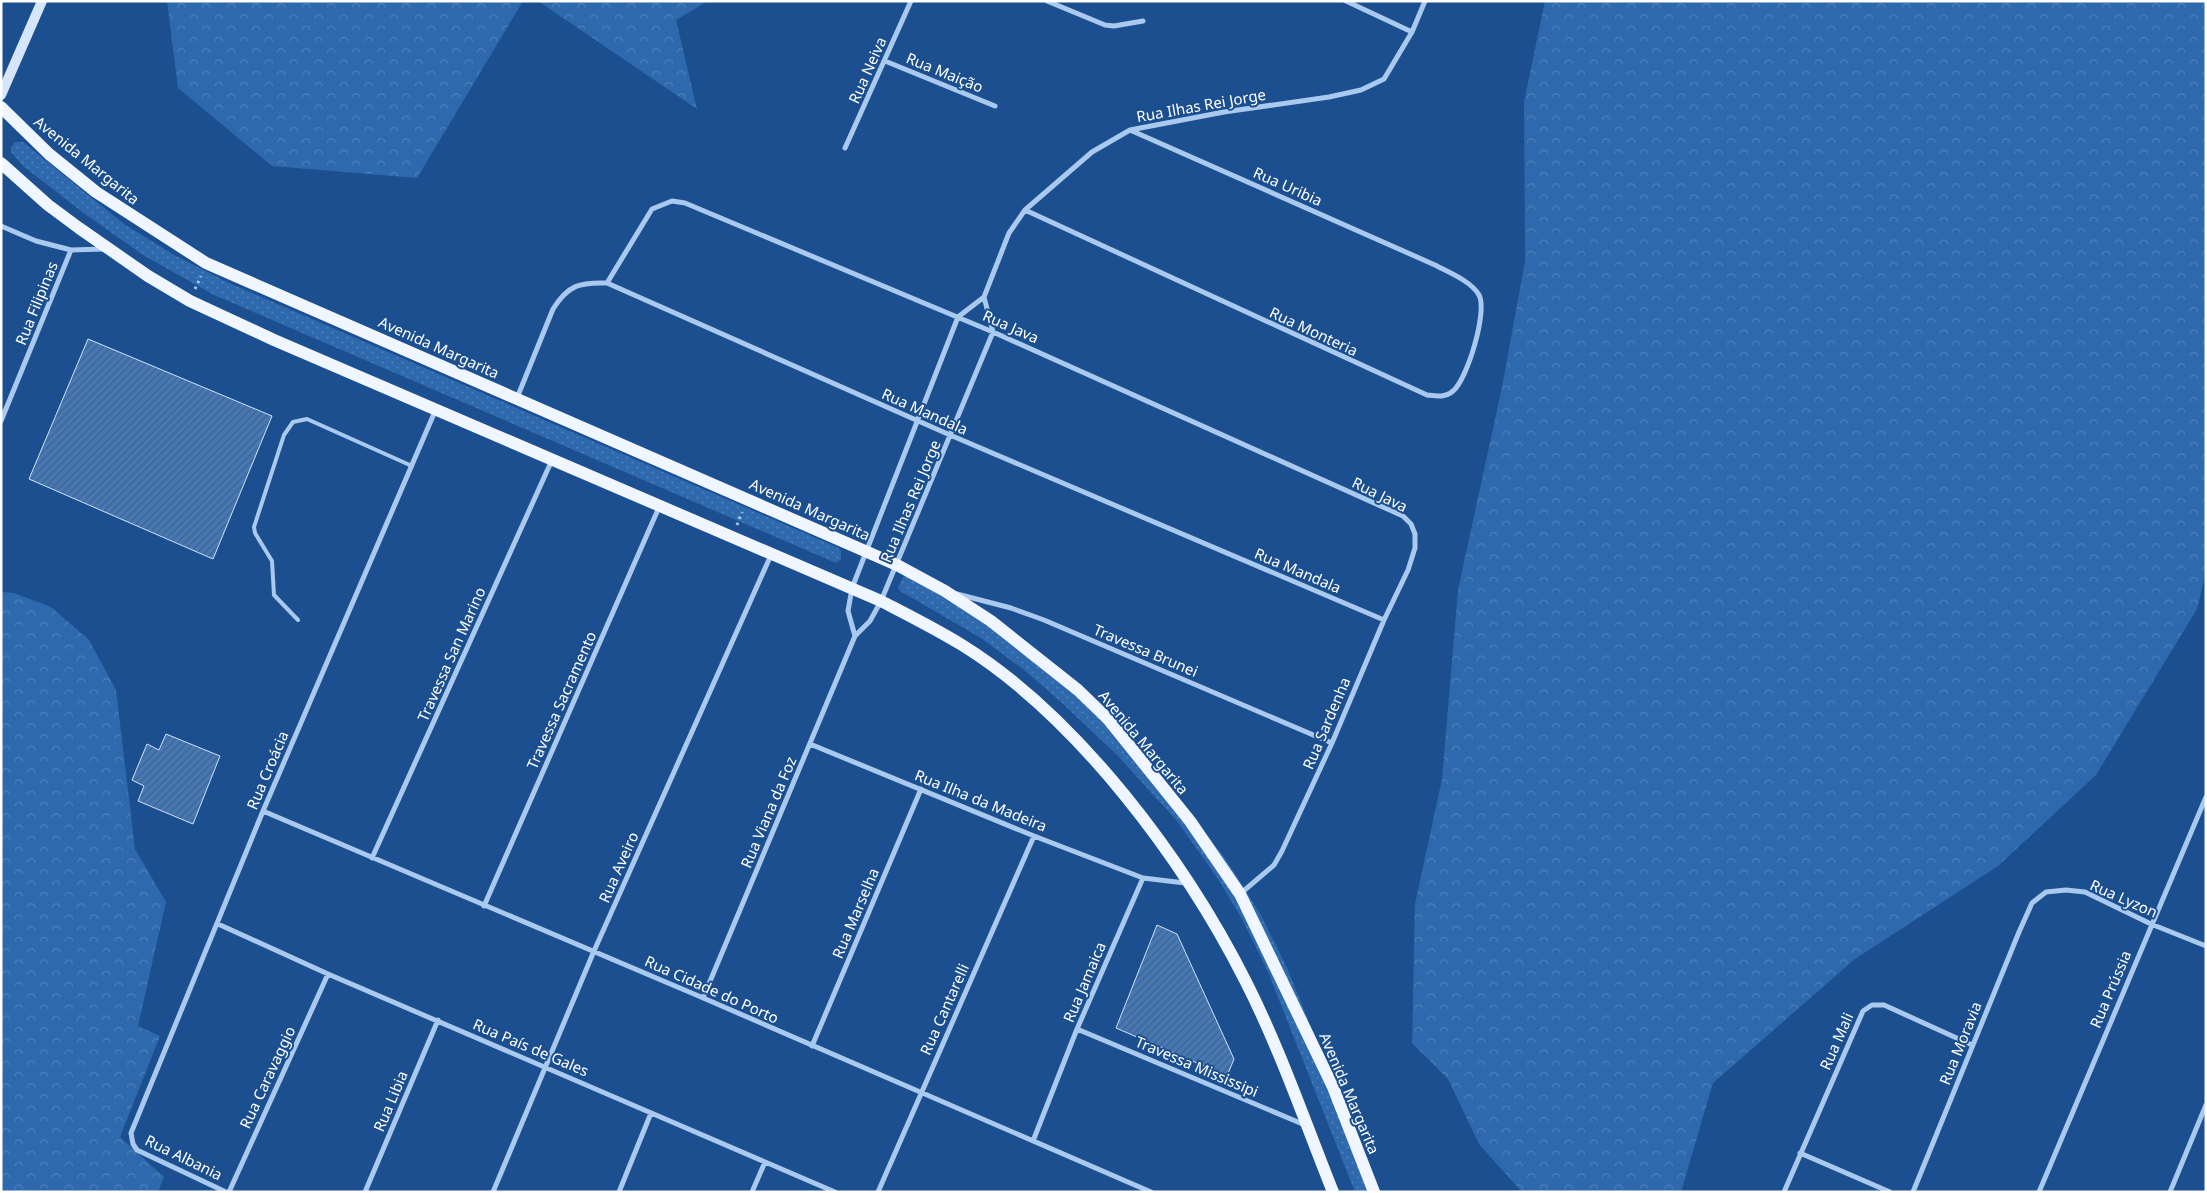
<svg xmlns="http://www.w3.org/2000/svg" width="2207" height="1193" viewBox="0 0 2207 1193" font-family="'Noto Sans',sans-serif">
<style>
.grass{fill:url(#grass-dots)}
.forest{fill:url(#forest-crowns)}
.building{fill:url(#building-hatch);stroke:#cfe3fa}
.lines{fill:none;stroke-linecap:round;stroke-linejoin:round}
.path{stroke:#a9c9ee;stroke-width:3;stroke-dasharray:2.5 4;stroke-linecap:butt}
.lane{stroke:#a9c9ee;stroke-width:4}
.street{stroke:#a9c9ee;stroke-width:5}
.secondary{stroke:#d6e6fa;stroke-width:10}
.primary{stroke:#f0f6ff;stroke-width:12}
.labels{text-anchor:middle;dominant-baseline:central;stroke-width:4;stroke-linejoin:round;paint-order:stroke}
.street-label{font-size:15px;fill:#fff;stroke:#1b4f8f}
</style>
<defs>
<pattern id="grass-dots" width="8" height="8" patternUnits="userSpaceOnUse" patternTransform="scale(1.25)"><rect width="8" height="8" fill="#2e69ad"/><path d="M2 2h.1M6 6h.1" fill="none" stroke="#4d80b9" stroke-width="1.8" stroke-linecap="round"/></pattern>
<pattern id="forest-crowns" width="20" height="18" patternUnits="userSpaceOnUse" patternTransform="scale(1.25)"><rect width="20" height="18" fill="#2e69ad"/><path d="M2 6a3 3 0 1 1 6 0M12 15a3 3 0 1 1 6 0" fill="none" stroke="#4d80b9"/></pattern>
<pattern id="building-hatch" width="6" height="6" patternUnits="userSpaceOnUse" patternTransform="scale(1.25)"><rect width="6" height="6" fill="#4478b7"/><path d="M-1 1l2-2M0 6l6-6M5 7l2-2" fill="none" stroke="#486282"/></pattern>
</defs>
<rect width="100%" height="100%" fill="#1b4f8f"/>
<path class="grass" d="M15,142H23L124,224L176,256L229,283L839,548L841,551V559L836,563L214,295L143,255L85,214L23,166L11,152V147Z
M907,576L948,598L1002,633L1073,690L1141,754L1225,858L1261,915L1287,968L1379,1192H1355L1268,972L1242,919L1218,879L1177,821L1119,757L1060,701L1024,670L981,638L900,591L898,587L903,577Z"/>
<path class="forest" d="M167,1H523L417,178L272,166L178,88Z
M538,1H708L676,20L697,109Z
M1545,1H2206V571L2197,609L2096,775L1998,866L1855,959L1713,1083L1681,1192H1522L1479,1144L1448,1079L1412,1043L1415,904L1442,779L1458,590L1502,387L1525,261L1524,102Z
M1,592L14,593L51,607L89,640L116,690L135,849L166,902L138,1026L160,1036L120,1137L164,1177L158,1192H1Z"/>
<path class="building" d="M88,339L272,416L213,559L29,479Z
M166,734L220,756L193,824L138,801L144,786L132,780L147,744L159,750Z
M1157,925L1177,934L1234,1059L1227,1076L1116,1028Z"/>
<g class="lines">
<path class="path" d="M195,289L201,276
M737,525L742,512"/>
<path class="lane" d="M298,620L274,595L272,561L255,533L254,527L284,435L293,422L307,419L412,466"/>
<path class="street" d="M1047,1L1105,25L1114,26L1143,21
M1346,1L1412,32
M885,61L995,106
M845,148L911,1
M1025,210L1427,395C1436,396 1445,398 1453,391C1467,380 1488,311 1479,295C1471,281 1448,272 1435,265L1130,130
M1,226L36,241L71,250L104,249
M607,283L652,209L672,201L685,203L993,332L1403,516L1411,524L1415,534V548L1408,570L1384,620L1332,743L1282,851L1274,865L1240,894
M517,398L553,309C568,285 580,282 607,283L950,435L1384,620
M1,421L71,250
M957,594L1011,608L1044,620L1332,743
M855,636L848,611L852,588L958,317L984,297L1009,233L1025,210L1092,152L1130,130L1224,112L1329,97L1361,90L1384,79L1412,32L1425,1
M810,744L1034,836L1143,878
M263,811C408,874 555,934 701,997C851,1062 1001,1127 1151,1192
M372,858L552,460
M484,906L660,505
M218,924L328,974L835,1192
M703,998L855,636L870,621L881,601L993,332L984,297
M1077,1029L1305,1125
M812,1046L921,789
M1033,1141L1077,1029L1143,878L1185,883
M1800,1153L1890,1192
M226,1192L137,1150L133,1144L131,1133L263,811L436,409
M229,1192L328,974
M365,1192L438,1020
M493,1192L594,951L771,555
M619,1192L651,1113
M752,1192L765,1162
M878,1192L1034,836
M1784,1192L1863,1011L1872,1005H1884L1972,1045
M1913,1192L2019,932L2032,903L2046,892L2066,890L2085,892L2151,924L2206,946
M2039,1192L2206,797
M2170,1192L2206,1105"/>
<path class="secondary" d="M1,95L42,1"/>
<path class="primary" d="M1,107L49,154L96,192L206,263L897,565L945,591L991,621L1078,690L1108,719L1190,821L1240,894L1333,1087L1374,1192
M1,163L48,205L79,228L148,276L190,301L274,340L881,601C908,615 936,629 962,645C1078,717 1185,861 1246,982C1280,1049 1305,1122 1333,1192"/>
</g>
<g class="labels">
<g class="street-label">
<text transform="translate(867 70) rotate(-66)">Rua Neiva</text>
<text transform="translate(945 72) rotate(22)">Rua Maição</text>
<text transform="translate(1201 105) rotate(-10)">Rua Ilhas Rei Jorge</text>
<text transform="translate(87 160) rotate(39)">Avenida Margarita</text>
<text transform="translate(1288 186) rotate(24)">Rua Uribia</text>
<text transform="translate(36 303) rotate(-68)">Rua Filipinas</text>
<text transform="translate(1011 326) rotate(24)">Rua Java</text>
<text transform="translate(1314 331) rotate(25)">Rua Monteria</text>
<text transform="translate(439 347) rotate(24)">Avenida Margarita</text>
<text transform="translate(925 411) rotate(24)">Rua Mandala</text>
<text transform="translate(1380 494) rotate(26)">Rua Java</text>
<text transform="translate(910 501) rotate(-67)">Rua Ilhas Rei Jorge</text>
<text transform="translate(810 509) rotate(24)">Avenida Margarita</text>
<text transform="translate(1298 570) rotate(23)">Rua Mandala</text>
<text transform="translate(1146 650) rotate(23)">Travessa Brunei</text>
<text transform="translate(451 654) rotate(-66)">Travessa San Marino</text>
<text transform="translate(561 700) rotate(-66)">Travessa Sacramento</text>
<text transform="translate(1326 723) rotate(-67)">Rua Sardenha</text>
<text transform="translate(1144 742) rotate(50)">Avenida Margarita</text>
<text transform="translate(267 770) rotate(-67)">Rua Croácia</text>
<text transform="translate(981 800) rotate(22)">Rua Ilha da Madeira</text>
<text transform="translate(768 812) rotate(-67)">Rua Viana da Foz</text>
<text transform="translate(618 867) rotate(-66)">Rua Aveiro</text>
<text transform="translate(2124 898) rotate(24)">Rua Lyzon</text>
<text transform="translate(855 913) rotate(-67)">Rua Marselha</text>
<text transform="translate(1084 982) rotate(-67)">Rua Jamaica</text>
<text transform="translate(712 989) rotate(24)">Rua Cidade do Porto</text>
<text transform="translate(2110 989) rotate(-67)">Rua Prússia</text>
<text transform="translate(944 1009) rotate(-66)">Rua Cantarelli</text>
<text transform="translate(1836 1041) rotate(-66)">Rua Mali</text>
<text transform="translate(1960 1043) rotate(-68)">Rua Moravia</text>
<text transform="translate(531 1047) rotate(23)">Rua País de Gales</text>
<text transform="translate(1197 1066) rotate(23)">Travessa Mississipi</text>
<text transform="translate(267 1077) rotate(-65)">Rua Caravaggio</text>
<text transform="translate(1350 1093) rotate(67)">Avenida Margarita</text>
<text transform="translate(390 1101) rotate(-67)">Rua Libia</text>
<text transform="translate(184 1157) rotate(26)">Rua Albania</text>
</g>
</g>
<rect width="2207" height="1193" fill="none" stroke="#ffffff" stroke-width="5"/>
</svg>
